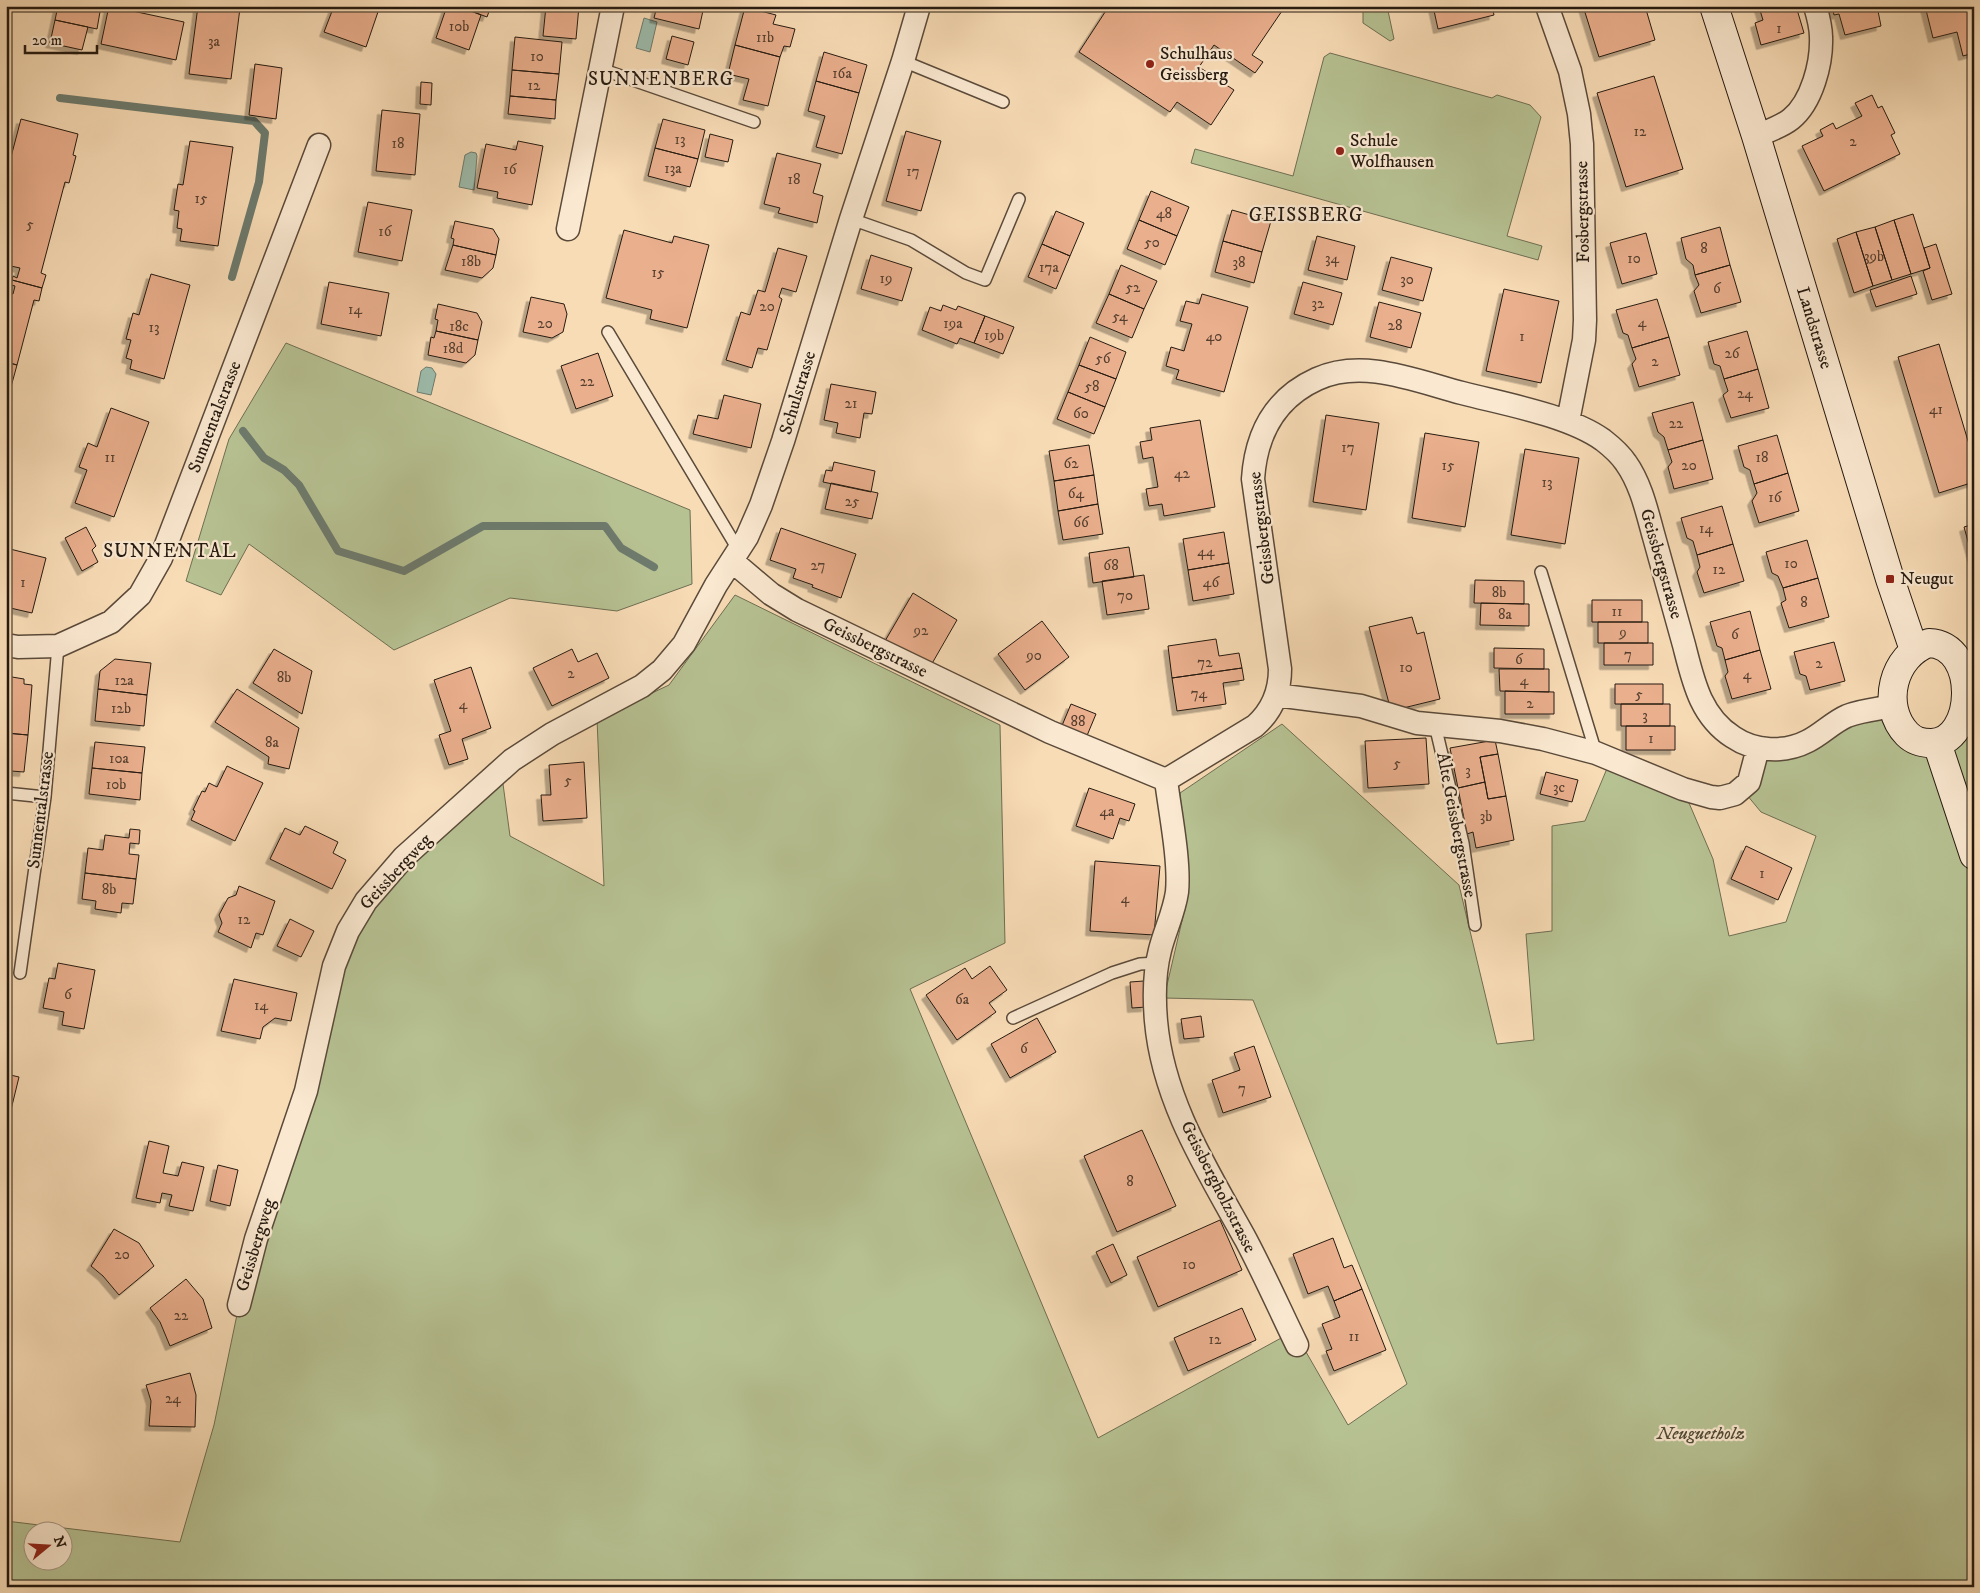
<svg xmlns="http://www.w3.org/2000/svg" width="1980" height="1593" viewBox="0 0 1980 1593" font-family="'IM FELL DW Pica',serif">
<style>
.green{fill:#b7c293;stroke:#6e6e52;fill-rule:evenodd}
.water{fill:#9dbcac;stroke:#6d7b6e}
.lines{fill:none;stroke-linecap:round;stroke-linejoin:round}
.stream{stroke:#6d7b6e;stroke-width:8}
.building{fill:#eaaf8d;stroke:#251a10;filter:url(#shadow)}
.lane-casing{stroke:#5a4a3a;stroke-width:14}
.street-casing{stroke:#5a4a3a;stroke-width:25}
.secondary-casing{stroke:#251a10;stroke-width:30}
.lane{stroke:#fae8d0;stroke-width:11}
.street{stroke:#fae8d0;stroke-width:22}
.secondary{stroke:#fae8d0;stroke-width:28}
.poi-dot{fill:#8f2418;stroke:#fae8d0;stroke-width:2}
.labels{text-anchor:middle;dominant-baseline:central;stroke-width:4.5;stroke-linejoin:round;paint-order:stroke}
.number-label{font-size:15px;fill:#563f2f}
.poi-label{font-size:18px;fill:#251a10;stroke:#fae8d0;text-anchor:start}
.street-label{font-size:18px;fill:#251a10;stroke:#fae8d0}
.park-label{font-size:18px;font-style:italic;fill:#514c37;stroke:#fae8d0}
.neighbourhood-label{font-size:19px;letter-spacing:1px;fill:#251a10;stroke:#fae8d0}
</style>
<defs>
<filter id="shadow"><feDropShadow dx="-4.5" dy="4.5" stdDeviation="0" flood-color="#0004"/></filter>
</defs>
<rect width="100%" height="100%" fill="#f8dcb6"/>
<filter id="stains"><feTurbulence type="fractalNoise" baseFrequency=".004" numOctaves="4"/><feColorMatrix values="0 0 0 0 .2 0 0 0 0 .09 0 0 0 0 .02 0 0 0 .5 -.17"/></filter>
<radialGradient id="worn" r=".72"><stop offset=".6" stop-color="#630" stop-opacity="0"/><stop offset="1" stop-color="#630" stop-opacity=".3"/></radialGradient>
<path class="green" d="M1363,6H1387L1394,39L1390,41L1363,23Z
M1330,53L1492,98L1497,95L1530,105L1541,117L1507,236L1542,246L1538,260L1191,163L1195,149L1293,176L1324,57Z
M286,343L690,510L692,584L617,611L510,598L394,650L249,544L221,595L186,581L229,439Z
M735,595L1000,725L1005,943L910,989L1098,1438L1294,1331L1348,1425L1407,1384L1253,1000L1164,998L1188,895L1180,793L1282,724L1459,885L1497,1044L1534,1040L1526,934L1552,931V826L1585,821L1611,759L1683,789L1713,859L1729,936L1786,922L1816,836L1761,812L1742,789L1758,748L1893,706L1937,743L1974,684V1587H6V1521L180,1542L214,1425L239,1305L348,931L501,769L510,836L604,886L597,719L669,685ZM32,1530H62V1560H32Z"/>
<path class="water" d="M644,18L657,22L650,52L636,48Z
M471,152L476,153L477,156L474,190L459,187L465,155Z
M426,367L432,368L436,374L431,395L417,392L421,371Z"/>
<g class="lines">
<path class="stream" d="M60,98L254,121L265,133L259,182L232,277
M243,431L264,458L284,470L299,485L338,551L404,571L483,526H605L621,548L654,567"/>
</g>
<path class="building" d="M58,6H101L97,29L55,20Z
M109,6L184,22L176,60L101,44Z
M198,6L240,8L231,79L189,74Z
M334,6H380L366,47L324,32Z
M447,6H458L481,15L469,50L436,38Z
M458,6H491L487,17Z
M546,6H579L576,39L543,36Z
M657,6H704L699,29L654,18Z
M1109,6H1282L1284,8L1252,55L1263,62L1255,73L1214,45L1199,67L1234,90L1211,125L1177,102L1170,112L1079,52Z
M1433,6H1492L1494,15L1438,29Z
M1583,6H1645L1655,40L1599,57Z
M1762,6H1796L1804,33L1761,45L1755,23L1763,20L1759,7Z
M1832,6H1877L1881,26L1845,35L1839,14L1834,15Z
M1925,6H1974V53L1963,56L1957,32L1933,38Z
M745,7L776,15L773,24L795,29L790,47L784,46L780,57L735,45Z
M55,20L88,27L82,50L50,43Z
M672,36L694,42L688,65L666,59Z
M515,37L562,42L559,74L512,70Z
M735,45L780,57L768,106L743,100L749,79L728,74Z
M824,52L867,65L859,93L816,81Z
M255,64L282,68L276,119L249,115Z
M512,70L559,74L556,100L510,96Z
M1654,76L1683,169L1626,187L1597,93Z
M816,81L859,93L842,154L816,147L825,116L808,111Z
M421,82L432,83L431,105L420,104Z
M1872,95L1878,108L1882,106L1895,133L1891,135L1900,154L1824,191L1802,146L1823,136L1820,130L1833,123L1836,129L1862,116L1855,103Z
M510,96L556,100L555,119L508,114Z
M382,110L420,114L415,175L376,171Z
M21,119L78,134L73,155L76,156L69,183L65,182L41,273L46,275L42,288L12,280L13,276L17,278L20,268L6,265V176Z
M663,119L705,130L698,159L655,148Z
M906,131L941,141L921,211L886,201Z
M710,134L733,140L728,162L705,157Z
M190,141L233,147L218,246L180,241L182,229L177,228L179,211L174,210L178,184L183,185Z
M518,141L543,146L532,205L497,198L498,192L477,188L486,144L516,150Z
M655,148L698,159L690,187L648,176Z
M777,153L821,164L813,193L823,196L817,223L778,213L780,208L764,204Z
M1151,191L1189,207L1177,236L1139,220Z
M368,202L412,210L402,261L358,252Z
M1232,210L1271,221L1262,252L1223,241Z
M1056,211L1084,223L1070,256L1042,244Z
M1913,214L1930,268L1911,274L1894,220Z
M1139,220L1177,236L1165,265L1127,249Z
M1894,220L1911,274L1892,280L1875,227Z
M455,221L493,229L499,239L496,255L453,245L454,239L451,238Z
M1720,227L1730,265L1695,275L1693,265L1686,259L1681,238Z
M1875,227L1892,280L1873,286L1856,232Z
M624,230L672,243L674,236L709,245L687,328L650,319L652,310L606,298Z
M1856,232L1873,286L1854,293L1837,239Z
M1646,233L1657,274L1622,284L1610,243Z
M1317,236L1355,246L1347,280L1308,270Z
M1223,241L1262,252L1254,283L1215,272Z
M1042,244L1070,256L1056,289L1028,277Z
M1936,244L1952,294L1932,300L1923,271L1930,268L1924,248Z
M453,245L496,255L493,268L482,278L445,270Z
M778,248L807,256L796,292L782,288L779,297L782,299L767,350L758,348L752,368L726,360L741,312L750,315L758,290L765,292Z
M871,255L912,268L902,301L861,289Z
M1391,257L1432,268L1423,301L1382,290Z
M1121,265L1157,281L1144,309L1109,294Z
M1730,265L1741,302L1701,313L1694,291L1699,285L1695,275Z
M151,274L190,285L164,379L130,369L132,360L126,358L131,340L126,339L133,313L139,315Z
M1911,276L1917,294L1876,307L1870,290Z
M12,280L42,288L39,301L34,300L17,365L6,362V292L13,294L15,286L11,285Z
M329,282L389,293L381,336L321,324Z
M1303,282L1342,293L1333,325L1294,314Z
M1504,289L1559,301L1541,383L1486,371Z
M1109,294L1144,309L1132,338L1096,323Z
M1202,294L1248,307L1224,392L1176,379L1179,370L1166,366L1171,347L1184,351L1192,324L1180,321L1186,301L1199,304Z
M531,297L564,304L567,314L563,332L552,338L523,332Z
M1657,299L1669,337L1632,348L1628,335L1623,333L1616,310Z
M1379,302L1421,313L1411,348L1370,337Z
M438,304L477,313L482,322L478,340L436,331L438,320L435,319Z
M943,305L956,310L958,306L985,316L974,343L960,338L957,344L922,330L930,307L941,311Z
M985,316L1014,327L1003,354L974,343Z
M436,331L478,340L475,355L466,363L428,355L431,337L434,338Z
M1747,331L1758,369L1724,379L1720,366L1714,364L1708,342Z
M1090,337L1126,352L1116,379L1079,365Z
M1669,337L1680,375L1639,387L1632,364L1636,359L1632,348Z
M1939,344L1974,461V482L1939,493L1898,357Z
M598,353L613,396L576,409L561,366Z
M6,362L17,365L6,405Z
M1079,365L1116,379L1105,407L1068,392Z
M1758,369L1769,408L1731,418L1723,395L1728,391L1724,379Z
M831,384L876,392L872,414L864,413L860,438L836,433L838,423L824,420Z
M1068,392L1105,407L1094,434L1057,419Z
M724,395L761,404L751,448L693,434L698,415L718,419Z
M1693,402L1703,440L1668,450L1664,437L1658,432L1652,413Z
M111,408L149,422L114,517L75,503L87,470L79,467L88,443L97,447Z
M1326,415L1379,423L1366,510L1313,502Z
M1200,420L1215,507L1164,516L1162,504L1149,506L1146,489L1158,487L1153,457L1143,459L1140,442L1152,440L1150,428Z
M1425,433L1479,442L1465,527L1412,518Z
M1777,435L1788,473L1754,484L1750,470L1744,467L1738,446Z
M1703,440L1713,479L1674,489L1668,467L1672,462L1668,450Z
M1089,445L1094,475L1054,481L1049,451Z
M1525,449L1579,458L1565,544L1511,535Z
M834,462L875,471L871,492L823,482L826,470L832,471Z
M1788,473L1799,511L1759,523L1752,501L1757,493L1754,484Z
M1094,475L1098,504L1058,511L1054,481Z
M831,483L878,493L872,519L825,509Z
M1098,504L1103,534L1063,540L1058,511Z
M1722,506L1733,544L1697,555L1693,541L1687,538L1681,518Z
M1974,524V563L1964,527Z
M86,527L96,546L92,550L98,562L82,571L65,538Z
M781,528L856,554L841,598L812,587L813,585L793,578L796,569L770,560Z
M1224,532L1229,563L1188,570L1183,539Z
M1807,540L1818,578L1783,588L1778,576L1772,573L1766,552Z
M1733,544L1744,581L1704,593L1697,572L1700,567L1697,555Z
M1129,547L1134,577L1093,583L1089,553Z
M6,548L46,558L32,613L6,607Z
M1229,563L1234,594L1193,601L1188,570Z
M1144,575L1149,609L1107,615L1102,581Z
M1818,578L1829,617L1789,628L1781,603L1786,600L1783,588Z
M1475,580L1524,581V604L1474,603Z
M913,593L957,620L930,667L885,641Z
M1592,600H1642V622H1592Z
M1481,603L1529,604V626L1480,625Z
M1750,611L1760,650L1725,660L1722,648L1717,646L1710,622Z
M1412,617L1417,634L1424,632L1440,699L1391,711L1369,627Z
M1042,621L1069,657L1025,690L998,654Z
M1598,622H1648V643H1598Z
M1216,639L1219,656L1239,653L1242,668L1172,678L1168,646Z
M1834,642L1845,681L1810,690L1806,676L1800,674L1794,652Z
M1604,643H1653V665H1604Z
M1494,648L1544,649V669L1494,668Z
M274,649L312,671L302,714L253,683Z
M572,649L578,662L597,653L609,678L552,706L533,668Z
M1760,650L1771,689L1732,699L1725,676L1728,672L1725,660Z
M115,659L151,663L147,695L98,689L100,671Z
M471,667L491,728L462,739L468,759L449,765L439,735L451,731L434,680Z
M1242,668L1244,680L1223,683L1226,704L1177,711L1172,678Z
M1499,669H1549V692L1500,691Z
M6,676L24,679V684L32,685L28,735L6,733Z
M1615,684H1663V704H1615Z
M98,689L147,695L144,726L95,721Z
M237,689L299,728L289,769L268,764L269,757L215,722Z
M1505,691L1554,692V714H1505Z
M1071,704L1096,714L1086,738L1061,728Z
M1621,704H1670V726H1621Z
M1626,726H1675V750H1626Z
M6,733L28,735L24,772L11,771L10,787H6Z
M1426,738L1429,784L1368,788L1365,741Z
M1495,740L1498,754L1480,757L1485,782L1458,788L1450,748Z
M95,742L145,747L142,773L92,768Z
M1498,754L1506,796L1488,799L1480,757Z
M584,762L587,818L543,821L541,795H551L549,765Z
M227,766L263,783L235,841L191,820L195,811L193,810L202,791L205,792L209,783L217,787Z
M92,768L142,773L140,800L89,794Z
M1546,772L1578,780L1572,802L1540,794Z
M1485,782L1488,799L1506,796L1514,840L1476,848L1473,832L1467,834L1458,788Z
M1089,788L1135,804L1129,821L1120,818L1113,839L1076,826Z
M305,826L338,842L333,853L346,860L332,889L270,859L285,828L300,835Z
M130,829L140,830L139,844L130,843L129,854L139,855L136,879L85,873L88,848L103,850L105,835L129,838Z
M1746,846L1792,868L1778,900L1731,879Z
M1095,861L1160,866L1154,935L1090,931Z
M85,873L136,879L133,904L122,903L121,913L95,909L96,901L82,899Z
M239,886L275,901L263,935L256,933L251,948L218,932L222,923L219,915L228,898L236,895Z
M290,919L314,931L301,957L277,946Z
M58,963L95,970L84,1029L62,1025L64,1012L43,1008L49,978L55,979Z
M990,966L1007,990L989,1003L996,1012L957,1040L926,995L965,968L972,979Z
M234,979L297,993L291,1021L275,1018L263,1027L260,1039L221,1031Z
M1144,981L1146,1007L1132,1008L1130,982Z
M1201,1016L1204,1037L1184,1039L1181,1019Z
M1037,1018L1056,1052L1010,1078L991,1044Z
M1254,1046L1271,1097L1223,1113L1212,1080L1240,1070L1234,1053Z
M6,1074L19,1077L9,1118L6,1117Z
M1142,1130L1176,1206L1117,1232L1084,1156Z
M149,1141L169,1146L163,1173L178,1176L182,1162L204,1167L193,1211L169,1206L172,1195L162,1193L160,1203L136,1198Z
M218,1165L238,1170L230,1206L210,1201Z
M1220,1220L1242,1270L1158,1307L1137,1257Z
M114,1229L139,1243L154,1266L119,1295L103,1276L91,1266Z
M1333,1238L1344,1268L1352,1265L1362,1289L1334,1301L1328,1286L1308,1294L1293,1254Z
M1113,1244L1127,1275L1111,1283L1096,1252Z
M186,1279L203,1299L212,1328L170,1346L160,1322L150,1308Z
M1362,1289L1386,1350L1334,1371L1326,1351L1332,1349L1322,1324L1340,1317L1334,1301Z
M1242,1308L1256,1340L1188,1371L1174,1338Z
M190,1373L196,1395L195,1427L149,1426L151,1401L146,1385Z"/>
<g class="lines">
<g class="lane-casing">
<path id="lane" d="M903,61L1003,102
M601,69L754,122
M851,219L911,240L966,273L985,280L1019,199
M608,332L739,551
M1541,572L1596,753
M1435,725L1463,843L1475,925
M6,793L45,797
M20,973L45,797L58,646
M1013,1018L1112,973L1140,964L1157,963"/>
</g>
<g class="street-casing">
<path id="street" d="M1547,6L1570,71L1579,114L1582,144L1585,320L1584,340L1568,421
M1756,136C1768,131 1781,127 1791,119C1812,102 1822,63 1821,37C1821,26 1818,16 1815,6
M568,229L613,6
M732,561L771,594L797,610L1050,732L1166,780
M6,645L18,647L58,646L111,622L140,595L161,558L319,145
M1276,695L1361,706L1417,723L1500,731L1543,739L1596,753L1683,789L1711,797L1720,798L1735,794L1749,782L1758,748
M1166,780L1255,726C1272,711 1280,692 1280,669L1253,479C1256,434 1275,398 1317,379C1363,358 1416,381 1462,393C1504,404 1568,415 1603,440C1612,447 1620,454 1626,463C1641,484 1647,512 1654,537C1664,573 1674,609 1684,645C1693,680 1700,716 1733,737C1755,752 1785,753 1808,741C1822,734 1833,722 1847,716C1862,710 1878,709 1893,706
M1166,780C1170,812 1180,861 1177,892C1174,913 1165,930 1160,950C1154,973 1154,998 1156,1021C1163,1102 1208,1171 1246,1240C1264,1274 1280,1310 1297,1345
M239,1305L256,1239L306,1091L334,966L348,931L366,901L404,857L512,760L552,734L642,686L662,670L684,644L716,585L747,537L761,505L783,441L851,219L903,61L919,6"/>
</g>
<g class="secondary-casing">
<path id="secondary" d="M1714,6L1756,136L1890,579L1914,650
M1929,643C1980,645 1976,743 1931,743C1921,743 1914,741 1907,734C1880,706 1893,655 1929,643Z
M1937,743L1974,855"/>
</g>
<use href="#lane" class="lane"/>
<use href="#street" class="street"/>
<use href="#secondary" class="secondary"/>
</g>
<g class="poi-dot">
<circle cx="1150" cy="64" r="5"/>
<circle cx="1340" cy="151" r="5"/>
<rect x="1885" y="574" width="10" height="10" rx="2.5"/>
</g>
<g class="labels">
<g class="number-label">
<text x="459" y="26">10b</text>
<text x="1779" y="28">1</text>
<text x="765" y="37">11b</text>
<text x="214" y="41">3a</text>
<text x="537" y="56">10</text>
<text x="842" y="73">16a</text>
<text x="534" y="85">12</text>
<text x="1640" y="131">12</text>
<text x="680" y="139">13</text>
<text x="1853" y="141">2</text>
<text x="398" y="143">18</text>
<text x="673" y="168">13a</text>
<text x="510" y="169">16</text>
<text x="913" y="171">17</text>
<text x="794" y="179">18</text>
<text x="201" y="198">15</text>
<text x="1164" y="213">48</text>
<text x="30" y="224">5</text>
<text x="385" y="231">16</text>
<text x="1152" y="242">50</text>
<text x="1704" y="248">8</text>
<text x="1874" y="256">39b</text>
<text x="1332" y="258">34</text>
<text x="1634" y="258">10</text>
<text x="471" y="261">18b</text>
<text x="1239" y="262">38</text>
<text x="1049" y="267">17a</text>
<text x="658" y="272">15</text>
<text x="886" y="278">19</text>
<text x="1407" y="279">30</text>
<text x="1133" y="287">52</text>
<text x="1717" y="288">6</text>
<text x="1318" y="303">32</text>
<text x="767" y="306">20</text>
<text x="355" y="309">14</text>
<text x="1120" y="316">54</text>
<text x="1642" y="322">4</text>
<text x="545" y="323">20</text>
<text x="953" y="323">19a</text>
<text x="1395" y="325">28</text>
<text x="459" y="326">18c</text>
<text x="154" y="327">13</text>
<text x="994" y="335">19b</text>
<text x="1214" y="336">40</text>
<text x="1522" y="336">1</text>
<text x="453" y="348">18d</text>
<text x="1732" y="353">26</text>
<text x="1103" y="358">56</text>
<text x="1655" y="361">2</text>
<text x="587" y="381">22</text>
<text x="1092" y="386">58</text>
<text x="1745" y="393">24</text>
<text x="851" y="403">21</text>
<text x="1936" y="409">41</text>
<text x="1081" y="413">60</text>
<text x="1676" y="423">22</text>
<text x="1348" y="447">17</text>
<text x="110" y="457">11</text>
<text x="1762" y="457">18</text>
<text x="1071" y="463">62</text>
<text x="1448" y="465">15</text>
<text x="1689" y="465">20</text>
<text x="1182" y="473">42</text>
<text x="1547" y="482">13</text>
<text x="1076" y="493">64</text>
<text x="1775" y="497">16</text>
<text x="852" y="501">25</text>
<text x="1081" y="522">66</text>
<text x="1706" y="528">14</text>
<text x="1206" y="551">44</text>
<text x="1791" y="563">10</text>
<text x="818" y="565">27</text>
<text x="1111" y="565">68</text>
<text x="1719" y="569">12</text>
<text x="23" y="582">1</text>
<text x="1211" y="582">46</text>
<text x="1499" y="592">8b</text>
<text x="1125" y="595">70</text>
<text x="1804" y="602">8</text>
<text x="1617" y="611">11</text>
<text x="1505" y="614">8a</text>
<text x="921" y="630">92</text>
<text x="1623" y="632">9</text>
<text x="1735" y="634">6</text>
<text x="1628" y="654">7</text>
<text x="1034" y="655">90</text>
<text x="1519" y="659">6</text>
<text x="1205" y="662">72</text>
<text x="1819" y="663">2</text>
<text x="1406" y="667">10</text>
<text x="571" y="673">2</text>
<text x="1747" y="674">4</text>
<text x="284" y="677">8b</text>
<text x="124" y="680">12a</text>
<text x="1524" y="680">4</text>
<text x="1199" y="693">74</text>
<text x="1639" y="694">5</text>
<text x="1530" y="703">2</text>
<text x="463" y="704">4</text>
<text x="121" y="708">12b</text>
<text x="1645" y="715">3</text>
<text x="1078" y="721">88</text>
<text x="1651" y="738">1</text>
<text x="272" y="742">8a</text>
<text x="119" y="758">10a</text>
<text x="1397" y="763">5</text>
<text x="1468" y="770">3</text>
<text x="568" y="780">5</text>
<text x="116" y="784">10b</text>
<text x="1559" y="787">3c</text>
<text x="1107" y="811">4a</text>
<text x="1486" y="816">3b</text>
<text x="1762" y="873">1</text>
<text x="109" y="889">8b</text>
<text x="1125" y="898">4</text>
<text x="244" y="919">12</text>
<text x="68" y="994">6</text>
<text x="962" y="999">6a</text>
<text x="261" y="1005">14</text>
<text x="1024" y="1048">6</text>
<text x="1242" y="1088">7</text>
<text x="1130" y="1181">8</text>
<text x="122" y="1254">20</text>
<text x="1189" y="1264">10</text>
<text x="181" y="1315">22</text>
<text x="1354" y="1336">11</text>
<text x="1215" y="1339">12</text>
<text x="173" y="1398">24</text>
</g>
<g class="poi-label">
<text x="1160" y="54">Schulhaus<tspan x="1160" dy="21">Geissberg</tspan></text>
<text x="1350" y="141">Schule<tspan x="1350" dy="21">Wolfhausen</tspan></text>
<text x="1900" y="579">Neugut</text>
</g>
<g class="street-label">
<text transform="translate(1583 212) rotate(-91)">Fosbergstrasse</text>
<text transform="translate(1814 328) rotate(73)">Landstrasse</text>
<text transform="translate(798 393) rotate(-73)">Schulstrasse</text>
<text transform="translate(215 417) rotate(-69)">Sunnentalstrasse</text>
<text transform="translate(1262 528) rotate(-97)">Geissbergstrasse</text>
<text transform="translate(1661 564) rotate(74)">Geissbergstrasse</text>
<text transform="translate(875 648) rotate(26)">Geissbergstrasse</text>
<text transform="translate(41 810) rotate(-83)">Sunnentalstrasse</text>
<text transform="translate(1456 825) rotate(79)">Alte Geissbergstrasse</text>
<text transform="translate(396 872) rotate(-47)">Geissbergweg</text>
<text transform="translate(1218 1187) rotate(63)">Geissbergholzstrasse</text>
<text transform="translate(256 1245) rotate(-73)">Geissbergweg</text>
</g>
<g class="park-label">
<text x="1701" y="1434">Neuguetholz</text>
</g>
<g class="neighbourhood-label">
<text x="661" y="79">SUNNENBERG</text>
<text x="1306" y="215">GEISSBERG</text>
<text x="170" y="551">SUNNENTAL</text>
</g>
</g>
<rect width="1980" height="1593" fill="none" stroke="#f8dcb6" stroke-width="25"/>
<rect x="8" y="8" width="1965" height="1578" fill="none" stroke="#251a10" stroke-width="2.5"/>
<rect x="12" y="12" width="1955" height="1568" fill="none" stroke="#251a10"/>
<g transform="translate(48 1546) rotate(72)"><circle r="24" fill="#fae8d0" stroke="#a59683"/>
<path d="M0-4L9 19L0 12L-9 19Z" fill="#8f2418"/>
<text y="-8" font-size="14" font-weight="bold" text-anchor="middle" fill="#251a10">N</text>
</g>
<path d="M25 45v8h72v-8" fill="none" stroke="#251a10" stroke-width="2.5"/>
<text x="32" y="45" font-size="15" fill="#251a10" stroke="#fae8d0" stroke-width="4" paint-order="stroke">20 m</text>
<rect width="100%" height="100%" filter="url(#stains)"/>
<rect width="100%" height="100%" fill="url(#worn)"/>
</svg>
